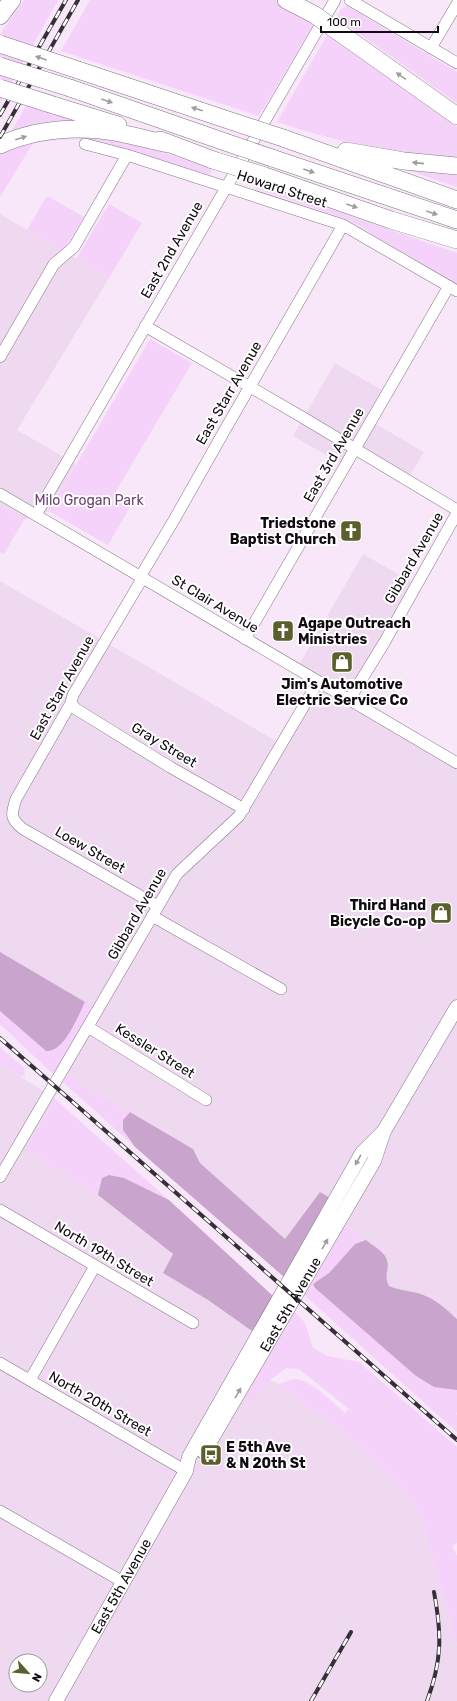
<svg xmlns="http://www.w3.org/2000/svg" width="457" height="1701" viewBox="0 0 457 1701" font-family="Rubik,sans-serif">
<style>
.built{fill:#eed9f0;fill-rule:evenodd}
.green{fill:#f5d2f9}
.forest{fill:#c9a5cd}
.lines{fill:none;stroke-linecap:round;stroke-linejoin:round}
.minor-casing{stroke:#847686;stroke-width:12}
.major-casing{stroke:#847686;stroke-width:15}
.highway-casing{stroke:#847686;stroke-width:18}
.minor{stroke:#fff;stroke-width:11}
.major{stroke:#fff;stroke-width:14}
.highway{stroke:#fff;stroke-width:17}
.rail-casing{stroke:#372f37;stroke-width:4}
.rail{stroke:#fff;stroke-width:2.5;stroke-dasharray:8;stroke-linecap:butt}
.highway-bridge-casing{stroke:#847686;stroke-width:18;stroke-linecap:butt}
.highway-bridge{stroke:#fff;stroke-width:17}
.oneway{fill:#a09da0}
.labels{text-anchor:middle;dominant-baseline:central;stroke-width:4;stroke-linejoin:round;paint-order:stroke}
.street-label{font-size:14px;fill:#110b11;stroke:#fff}
.park-label{font-size:14px;fill:#6f4175;stroke:#fff}
.poi-label{font-size:14px;font-weight:bold;fill:#110b11;stroke:#fff;text-anchor:end}
</style>
<rect width="100%" height="100%" fill="#f8e7f9"/>
<path class="built" d="M0,214L109,278L17,430L76,464L49,511L24,520L0,506Z
M335,363L387,393L371,421L424,452L406,482L354,452L345,466L293,436Z
M363,554L417,585L349,700L457,763V1319L437,1301L425,1295L398,1289L389,1286L385,1279L388,1261L384,1254L325,1209L331,1199L320,1192L285,1239L200,1163L193,1149L57,1069L93,1008L0,952V581L283,745L318,683L296,670Z
M0,1063L55,1099L27,1148L98,1195L173,1254L163,1273L208,1300L252,1331L244,1398L254,1403L270,1380L279,1384L359,1445L401,1488L422,1518L457,1646V1701H0ZM16,1661H40V1685H16Z"/>
<path class="green" d="M24,0H58L0,104V34Z
M90,0H278L313,25L259,116L61,51Z
M347,6L457,72V103L337,18L341,9Z
M327,35L457,127V159C395,155 335,141 277,122Z
M35,90L55,95L49,109L82,121L52,137H99L152,148L212,169L209,175L99,141C77,138 55,140 33,143L0,197V152Z
M399,167L457,170V187Z
M256,183L457,253V285L378,238L362,227L343,218L254,188Z
M47,196L84,217L63,251L27,230Z
M109,204L142,223L109,278L76,259Z
M150,339L192,363L116,491L133,502L108,545L49,511Z
M0,506L24,520L4,554L0,552Z
M85,1002L94,1008L54,1075L0,1024V1011L46,1051C64,1053 78,1016 85,1002Z
M0,1047L24,1068L25,1075L21,1076L0,1063Z
M67,1075L130,1112L123,1120V1130L135,1147L63,1082Z
M55,1099L169,1200L124,1178L102,1179L98,1195L26,1148Z
M345,1225L366,1240L355,1244L329,1273L313,1284L315,1288L416,1376L434,1387L457,1390V1412L456,1414L457,1415V1432L284,1277L291,1265L313,1283V1281Z
M294,1311L305,1323L313,1348L327,1356L359,1362L457,1447V1543L452,1546L457,1556V1646L422,1518L401,1488L359,1445L279,1384C284,1383 290,1379 295,1379C309,1378 334,1404 345,1413L349,1409L299,1369L286,1368L270,1380L254,1403L244,1398Z"/>
<path class="forest" d="M0,952L85,1002C78,1016 64,1053 46,1051L0,1011Z
M130,1112L193,1149L200,1163L285,1239L320,1192L332,1199L284,1277L135,1147L123,1130V1120Z
M109,1175L124,1178L169,1200L273,1296L252,1331L208,1300L163,1273L173,1254L98,1195L102,1178Z
M366,1240C373,1246 385,1252 387,1260C390,1270 383,1275 389,1286C401,1291 415,1291 426,1296C438,1301 447,1310 457,1319V1390L434,1387L416,1376L315,1288L313,1284L329,1273L355,1244Z"/>
<g class="lines">
<g class="minor-casing">
<path id="minor" d="M350,0L457,63
M431,48L457,4
M85,144L127,155L343,225L457,291
M145,326L302,417L457,510
M0,357L54,264L74,247L127,155
M0,494L457,763
M36,515L335,0
M140,577L174,520L226,428L343,225
M142,579L73,695L71,703L16,799C11,814 10,819 23,829L158,906
M245,639L449,286
M349,700L384,643L457,513
M71,703L76,709L170,767L244,809
M152,916L281,989
M88,1027L206,1100
M0,1177L177,874L239,816L318,682
M0,1210L193,1323
M0,1363L186,1471
M30,1380L95,1266
M0,1511L123,1582"/>
</g>
<g class="major-casing">
<g id="major">
<path id="s1" d="M204,1452L374,1161L384,1131L457,1007"/>
<path id="s2" d="M56,1701L186,1471L189,1457L362,1153L384,1131"/>
</g>
</g>
<g class="highway-casing">
<path id="highway" d="M286,0L315,15
M0,16L12,0
M333,28L457,116
M78,70L234,122
M70,88L225,142
M53,105L118,125
M283,138L457,200
M160,140L213,160
M0,145C31,131 67,127 100,130C123,132 147,140 169,144
M346,151L404,161L457,166
M272,158L457,220
M262,175L391,220L457,240"/>
</g>
<use href="#minor" class="minor"/>
<use href="#major" class="major"/>
<use href="#highway" class="highway"/>
<g class="rail-casing">
<path id="rail" d="M0,115L66,0
M0,137L78,0
M0,1038L457,1440
M311,1701L351,1632
M427,1701C442,1661 442,1634 434,1592"/>
</g>
<use href="#rail" class="rail"/>
<g class="highway-bridge-casing">
<path id="highway-bridge" d="M315,15L333,28
M0,44L78,70
M0,66L70,88
M0,88L53,105
M234,122L283,138
M225,142L272,158
M213,160L262,175"/>
</g>
<use href="#highway-bridge" class="highway-bridge"/>
</g>
<defs><path id="oneway-solid" d="M-6-.8H1V-3.2L6.5 0L1 3.2V.8H-6Z"/></defs>
<g class="oneway">
<use href="#oneway-solid" transform="translate(41 58) rotate(-161)"/>
<use href="#oneway-solid" transform="translate(401 76) rotate(-145)"/>
<use href="#oneway-solid" transform="translate(107 101) rotate(19)"/>
<use href="#oneway-solid" transform="translate(197 109) rotate(-162)"/>
<use href="#oneway-solid" transform="translate(21 138) rotate(-17)"/>
<use href="#oneway-solid" transform="translate(418 163) rotate(-174)"/>
<use href="#oneway-solid" transform="translate(309 171) rotate(19)"/>
<use href="#oneway-solid" transform="translate(352 206) rotate(19)"/>
<use href="#oneway-solid" transform="translate(432 213) rotate(19)"/>
<use href="#oneway-solid" transform="translate(358 1160) rotate(119)"/>
<use href="#oneway-solid" transform="translate(325 1244) rotate(-60)"/>
<use href="#oneway-solid" transform="translate(238 1393) rotate(-60)"/>
</g>
<defs>
<g id="church-square" transform="scale(1.15)"><rect x="-9" y="-9" width="18" height="18" rx="4" fill="#5b5f2c" stroke="#fff"/><path d="M-1.2-6h2.4v3.5h3.3v2.4h-3.3V6h-2.4V-.1h-3.3v-2.4h3.3Z" fill="#fff"/></g>
<g id="shop-square" transform="scale(1.15)"><rect x="-9" y="-9" width="18" height="18" rx="4" fill="#5b5f2c" stroke="#fff"/><path d="M-5-2.5h2.3a2.7 3.5 0 0 1 5.4 0H5L5.5 6h-11ZM-1.5-2.5h3a1.5 2.3 0 0 0-3 0Z" fill="#fff"/></g>
<g id="bus-square" transform="scale(1.15)"><rect x="-9" y="-9" width="18" height="18" rx="4" fill="#5b5f2c" stroke="#fff"/><path d="M-5-6H5V4H4V6H2V4H-2V6H-4V4H-5ZM-3.5-4V0h7V-4ZM-3.5 1.2v1.5H-2V1.2ZM2 1.2v1.5H3.5V1.2Z" fill="#fff"/></g>
</defs>
<g fill-rule="evenodd">
<use href="#church-square" x="351" y="531"/>
<use href="#church-square" x="283" y="631"/>
<use href="#shop-square" x="342" y="662"/>
<use href="#shop-square" x="441" y="913"/>
<use href="#bus-square" x="211" y="1455"/>
</g>
<g class="labels">
<g class="street-label">
<text transform="translate(282 189) rotate(18)">Howard Street</text>
<text transform="translate(172 250) rotate(-60)">East 2nd Avenue</text>
<text transform="translate(229 393) rotate(-60)">East Starr Avenue</text>
<text transform="translate(334 455) rotate(-60)">East 3rd Avenue</text>
<text transform="translate(414 558) rotate(-60)">Gibbard Avenue</text>
<text transform="translate(215 604) rotate(31)">St Clair Avenue</text>
<text transform="translate(62 688) rotate(-61)">East Starr Avenue</text>
<text transform="translate(164 745) rotate(31)">Gray Street</text>
<text transform="translate(90 850) rotate(30)">Loew Street</text>
<text transform="translate(137 914) rotate(-60)">Gibbard Avenue</text>
<text transform="translate(155 1051) rotate(32)">Kessler Street</text>
<text transform="translate(104 1254) rotate(31)">North 19th Street</text>
<text stroke="none"><textPath href="#s1" startOffset="171">East 5th Avenue</textPath></text>
<text transform="translate(100 1404) rotate(30)">North 20th Street</text>
<text stroke="none"><textPath href="#s2" startOffset="132">East 5th Avenue</textPath></text>
</g>
<g class="park-label">
<text x="89" y="500">Milo Grogan Park</text>
</g>
<g class="poi-label">
<text x="336" y="523">Triedstone<tspan x="336" dy="16">Baptist Church</tspan></text>
<text x="298" y="623" text-anchor="start">Agape Outreach<tspan x="298" dy="16">Ministries</tspan></text>
<text x="342" y="684" text-anchor="middle">Jim's Automotive<tspan x="342" dy="16">Electric Service Co</tspan></text>
<text x="426" y="905">Third Hand<tspan x="426" dy="16">Bicycle Co-op</tspan></text>
<text x="226" y="1447" text-anchor="start">E 5th Ave<tspan x="226" dy="16">&amp; N 20th St</tspan></text>
</g>
</g>
<g transform="translate(28 1673) rotate(117)"><circle r="19" fill="#ffffff" stroke="#a09da0"/>
<path d="M0-3L7 15L0 10L-7 15Z" fill="#5b5f2c"/>
<text y="-6" font-size="11" font-weight="bold" text-anchor="middle" fill="#110b11">N</text>
</g>
<path d="M321 26v6h117v-6" fill="none" stroke="#110b11" stroke-width="2"/>
<text x="327" y="26" font-size="12" fill="#110b11" stroke="#ffffff" stroke-width="3" paint-order="stroke">100 m</text>
</svg>
